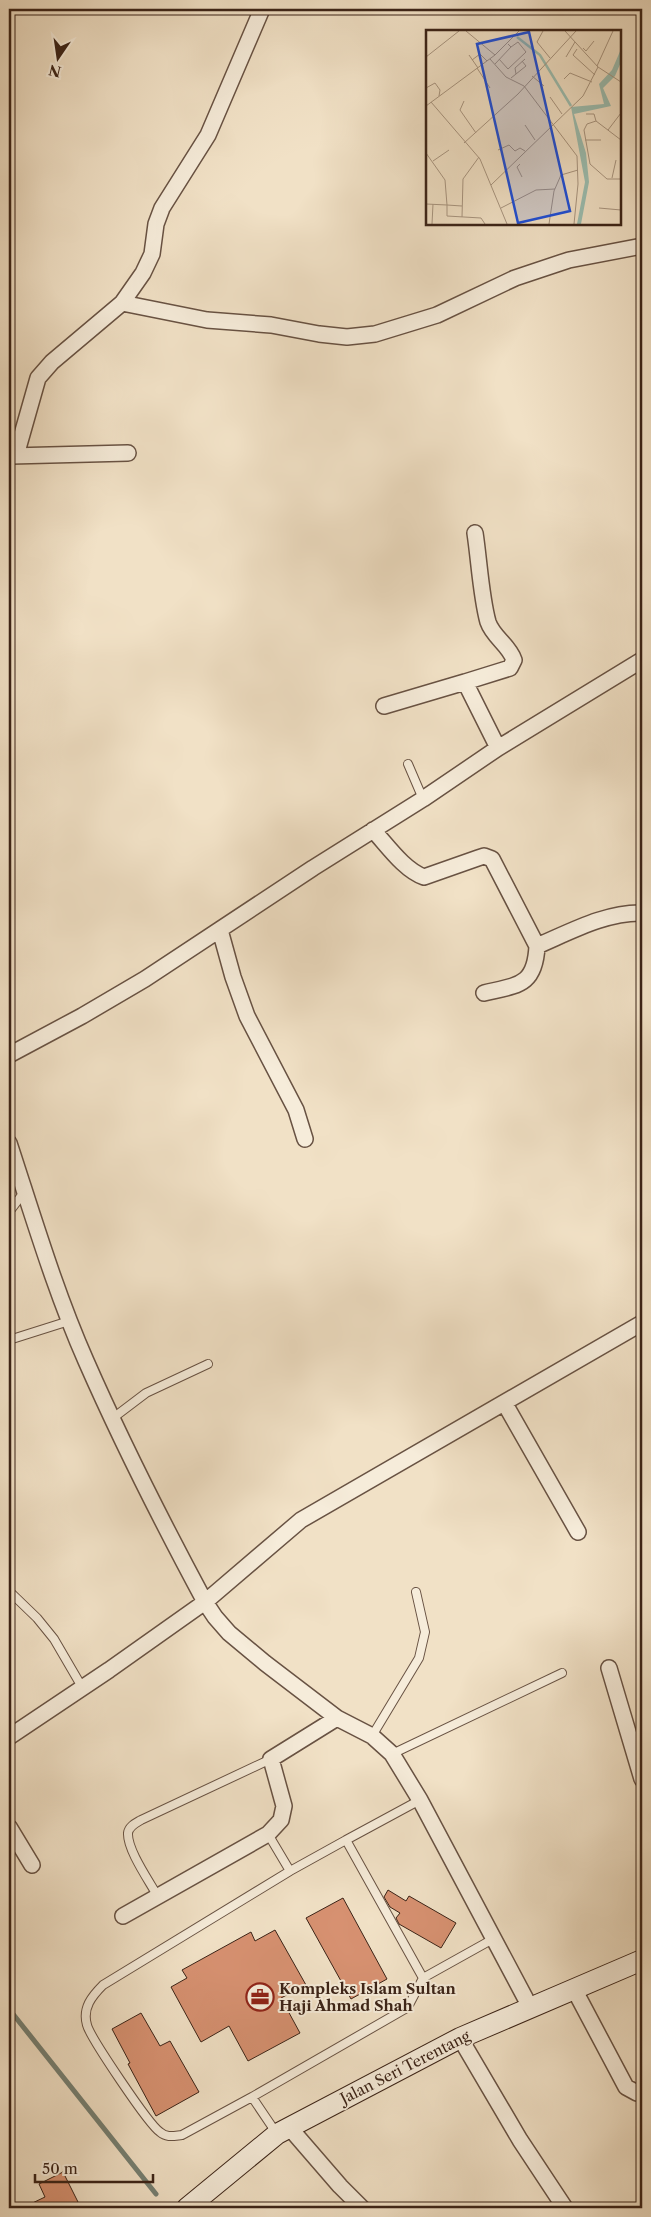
<svg xmlns="http://www.w3.org/2000/svg" width="651" height="2217" viewBox="0 0 651 2217" font-family="'Libre Caslon Text',serif">
<style>
.lines{fill:none;stroke-linecap:round;stroke-linejoin:round}
.stream{stroke:#758073;stroke-width:5}
.building{fill:#d79171;stroke:#3b2317}
.lane-casing{stroke:#685243;stroke-width:10}
.street-casing{stroke:#685243;stroke-width:18}
.secondary-casing{stroke:#3b2317;stroke-width:22}
.lane{stroke:#f6ecda;stroke-width:8}
.street{stroke:#f6ecda;stroke-width:15}
.secondary{stroke:#f6ecda;stroke-width:20}
.labels{text-anchor:middle;dominant-baseline:central;stroke-width:4;stroke-linejoin:round;paint-order:stroke}
.poi-label{font-size:15px;font-weight:bold;fill:#3b2317;stroke:#f6ecda;text-anchor:start}
.street-label{font-size:15px;fill:#3b2317;stroke:#f6ecda}
.inset-river{fill:none;stroke:#9bbeb1;stroke-width:2.5}
.inset-road{fill:none;stroke:#a89580;stroke-width:1}
.view{fill:#1d4ed8;fill-opacity:0.15;stroke:#1d4ed8;stroke-width:2.5}
.inset-edge{fill:none;stroke:#3b2317;stroke-width:2.5}
</style>
<rect width="100%" height="100%" fill="#f1e1c6"/>
<filter id="stains"><feTurbulence type="fractalNoise" baseFrequency=".004" numOctaves="4"/><feColorMatrix values="0 0 0 0 .2 0 0 0 0 .09 0 0 0 0 .02 0 0 0 .5 -.17"/></filter>
<radialGradient id="worn" r=".72"><stop offset=".6" stop-color="#630" stop-opacity="0"/><stop offset="1" stop-color="#630" stop-opacity=".3"/></radialGradient>
<g class="lines">
<path class="stream" d="M9,2009L156,2194"/>
</g>
<path class="building" d="M388,1890L406,1901L409,1896L456,1923L441,1948L399,1924L396,1918L400,1913L390,1907L384,1897Z
M343,1898L387,1979L351,1999L306,1918Z
M275,1930L306,1985L281,1998L300,2033L248,2061L229,2026L201,2042L171,1987L187,1978L182,1970L251,1932L255,1941Z
M141,2013L160,2046L170,2041L199,2092L156,2116L128,2064L130,2063L112,2029Z
M63,2172L81,2208H22L45,2197L39,2184Z"/>
<g class="lines">
<g class="lane-casing">
<path id="lane" d="M408,764L423,799
M9,1212L25,1191
M9,1340L69,1321
M113,1418L146,1393L208,1364
M9,1591L37,1618L54,1639L82,1687
M372,1736L419,1658L425,1632L416,1592
M392,1754L562,1673
M268,1834L290,1871
M346,1840L420,1800
M158,1897C150,1882 127,1850 128,1833C129,1826 136,1823 141,1820L271,1759
M252,2097L405,2009L410,2003L423,1978L493,1939
M277,2134L252,2097L182,2135C173,2136 167,2138 160,2132C149,2125 90,2037 87,2025C82,2008 92,1996 103,1985L290,1871L346,1840L423,1978"/>
</g>
<g class="street-casing">
<path id="street" d="M122,303L207,320L271,325L319,334L347,337L375,334L437,315L515,278L569,260L642,246
M9,456L17,452L38,378L52,362L122,303L143,273L152,254L156,224L162,208L208,135L262,9
M11,456L128,453
M465,682L510,668L514,660C509,645 493,637 488,622C481,597 479,559 475,533
M384,706L465,682L498,748
M373,830C387,845 404,870 424,877L478,858L484,856L492,859L537,946C570,932 606,912 642,913
M220,930L233,977L247,1016L296,1110L305,1139
M484,993C518,985 535,986 537,946
M9,1055L82,1016L145,979L313,868L423,799L498,748L642,660
M9,1143C33,1216 55,1291 86,1361C122,1443 162,1522 205,1602L215,1617L229,1633L265,1663L337,1718L372,1736L392,1754L420,1800L530,2007
M505,1404L578,1532
M609,1668L642,1779
M9,1737L109,1670L205,1602L301,1520L642,1323
M9,1827L32,1865
M123,1916L268,1834L281,1820L284,1806L271,1759L337,1718
M574,1989L626,2087L637,2093H642
M460,2038L520,2140L565,2208
M289,2127L340,2186L362,2208"/>
</g>
<g class="secondary-casing">
<path id="secondary" d="M187,2208L277,2134L460,2038L642,1960"/>
</g>
<use href="#lane" class="lane"/>
<use href="#street" class="street"/>
<use href="#secondary" class="secondary"/>
</g>
<defs>
<g id="office-ring" transform="scale(1.4375)"><circle r="9.5" fill="#f6ecda" stroke="#8f2418" stroke-width="1.5"/><path d="M-6-3h4V-5.5h4V-3h4V5H-6ZM-1-4.5V-3h2v-1.5ZM-6 0V1H6V0Z" fill="#8f2418"/></g>
</defs>
<g fill-rule="evenodd">
<use href="#office-ring" x="260" y="1997"/>
</g>
<g class="labels">
<g class="poi-label">
<text x="279" y="1988">Kompleks Islam Sultan<tspan x="279" dy="17">Haji Ahmad Shah</tspan></text>
</g>
<g class="street-label">
<text transform="translate(405 2067) rotate(-27)">Jalan Seri Terentang</text>
</g>
</g>
<g transform="translate(426 30)">
<rect width="195" height="195" fill="#f1e1c6"/>
<path d="M195,19V32L189,46L177,58L185,76L148,84L160,123L163,152L155,194H151L159,152L145,77L178,74L173,54L186,40Z" fill="#9bbeb1"/>
<path class="inset-river" d="M91,7L114,25L145,76"/>
<path class="inset-road" d="M40,1L69,25M117,1L111,12L124,28M139,1L172,37L195,52M157,18L160,21L168,11M151,19L147,25L169,45M43,25L52,38M0,27L33,1M140,27L149,12M64,29L80,47L98,56L151,126L152,154L148,194M73,29L82,39L100,22L92,12L85,17L82,14M46,30L54,24L61,31M69,34L85,17M171,36L187,1M51,38L64,58M90,44L100,36L96,31M106,46L118,56M85,48L90,44L89,38L99,29M138,49L144,43L166,52M0,58L9,53L14,60L13,66M124,67L136,84M38,71L34,80L50,103M5,72L54,129L81,194M0,76L69,25L93,1M160,84H168L170,91M99,95L109,110M182,100L195,83M159,110H175M195,110L170,91L161,94L158,100L164,134L181,149H195M38,113L92,64L150,1M72,120L83,115L89,121L94,118L99,121M0,123L19,150L21,175L36,176M7,131L23,120M94,134L91,137L96,147M186,148L190,130M65,155L157,66L172,37M0,174L21,175V186L55,188L59,194M75,178L110,160L129,159M173,178L195,180M36,187L37,149L53,127M6,194L7,174M123,194L128,161L135,145L152,140"/>
<path class="view" d="M103,2L144,181L92,193L51,14Z"/>
<rect width="195" height="195" class="inset-edge"/>
</g>
<rect width="651" height="2217" fill="none" stroke="#f1e1c6" stroke-width="30"/>
<rect x="10" y="10" width="631" height="2197" fill="none" stroke="#3b2317" stroke-width="2.5"/>
<rect x="15" y="15" width="621" height="2187" fill="none" stroke="#3b2317"/>
<g transform="translate(58 58) rotate(193)" stroke="#f6ecda" stroke-width="4" paint-order="stroke">
<path d="M0-4L9 19L0 12L-9 19Z" fill="#3b2317"/>
<text y="-8" font-size="14" font-weight="bold" text-anchor="middle" fill="#3b2317">N</text>
</g>
<path d="M35 2174v8h118v-8" fill="none" stroke="#3b2317" stroke-width="2.5"/>
<text x="42" y="2174" font-size="15" fill="#3b2317" stroke="#f6ecda" stroke-width="4" paint-order="stroke">50 m</text>
<rect width="100%" height="100%" filter="url(#stains)"/>
<rect width="100%" height="100%" fill="url(#worn)"/>
</svg>
